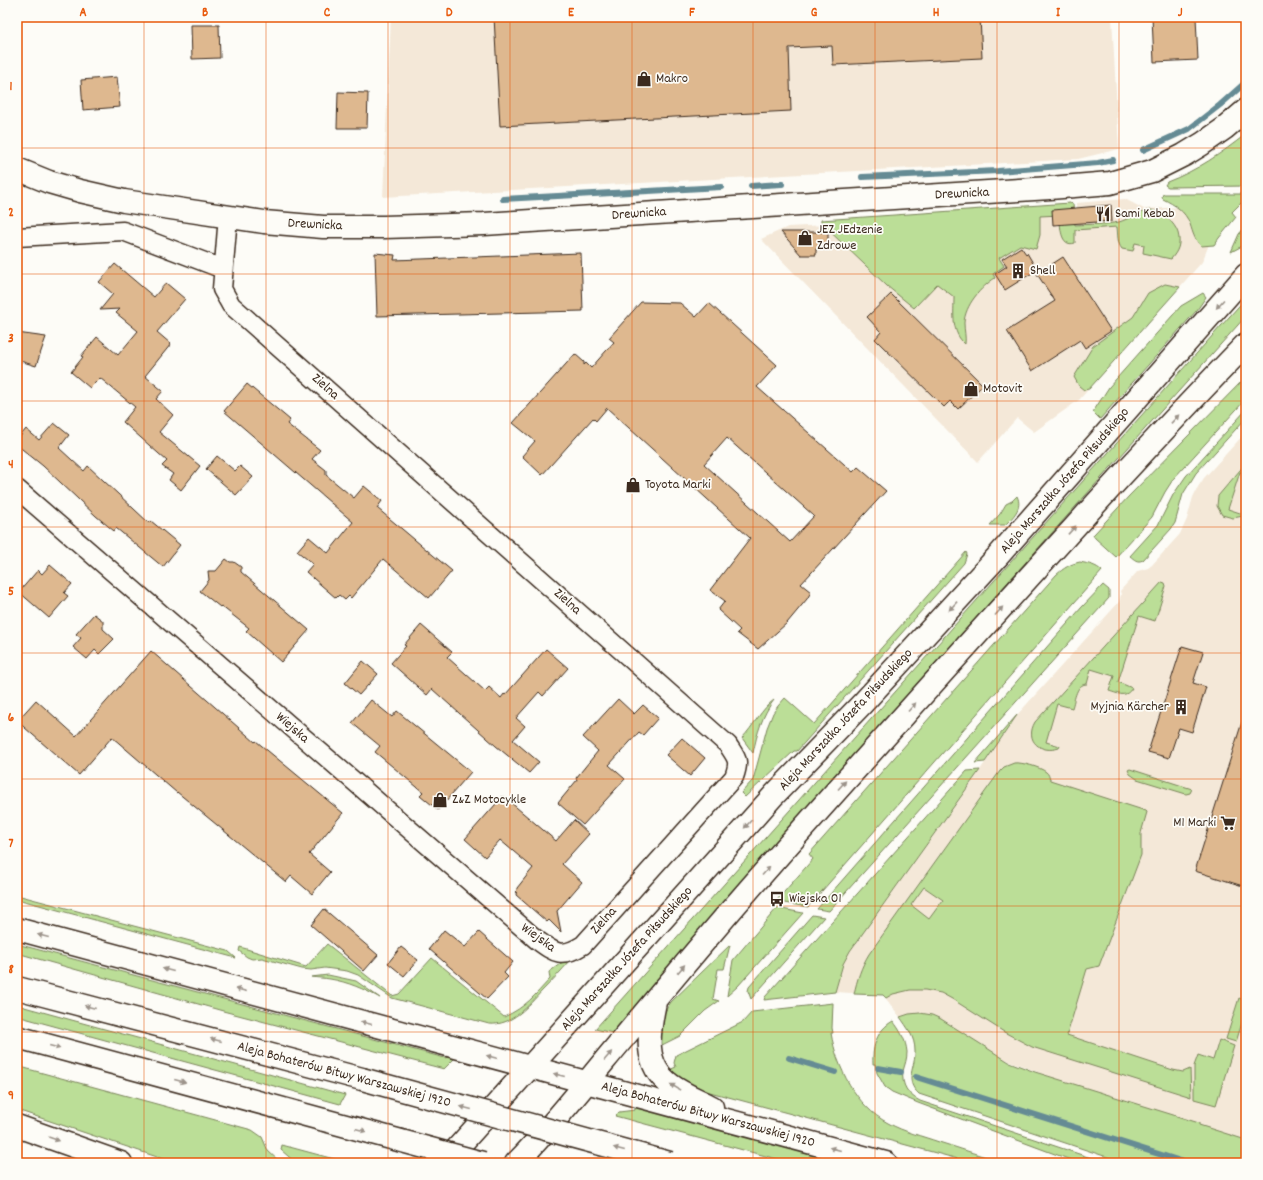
<svg xmlns="http://www.w3.org/2000/svg" width="1263" height="1180" viewBox="0 0 1263 1180" font-family="Dekko,sans-serif">
<style>
.built{fill:#f4e8d8}
.green{fill:#bbde97;stroke:#7b845a;fill-rule:evenodd}
.lines{fill:none;stroke-linecap:round;stroke-linejoin:round}
.stream{stroke:#658b94;stroke-width:6}
.building{fill:#deb88f;stroke:#3b2a1e;fill-rule:evenodd}
.street-casing{stroke:#3b2a1e;stroke-width:21}
.secondary-casing{stroke:#3b2a1e;stroke-width:25}
.highway-casing{stroke:#3b2a1e;stroke-width:25}
.street{stroke:#fdfcf7;stroke-width:18}
.secondary{stroke:#fdfcf7;stroke-width:22}
.highway{stroke:#fdfcf7;stroke-width:22}
.highway-bridge-casing{stroke:#3b2a1e;stroke-width:25;stroke-linecap:butt}
.highway-bridge{stroke:#fdfcf7;stroke-width:22}
.oneway{fill:#9c938a}
.grid{fill:none;stroke:#e8590c;stroke-width:1;stroke-opacity:0.55}
.labels{text-anchor:middle;dominant-baseline:central;stroke-width:3.5;stroke-linejoin:round;paint-order:stroke}
.poi-label{font-size:14px;fill:#3b2a1e;stroke:#fdfcf7;text-anchor:start}
.street-label{font-size:14px;fill:#3b2a1e;stroke:#fdfcf7}
.neatline{fill:none;stroke:#e8590c;stroke-width:1.5}
.grid-label{font-size:13px;text-anchor:middle;font-weight:bold;fill:#e8590c}
</style>
<rect width="100%" height="100%" fill="#fdfcf7"/>
<filter id="ink" filterUnits="userSpaceOnUse"><feTurbulence type="fractalNoise" baseFrequency=".025" numOctaves="2"/><feDisplacementMap in="SourceGraphic" scale="8" xChannelSelector="R" yChannelSelector="G"/><feConvolveMatrix kernelMatrix="1 2 1 2 8 2 1 2 1" color-interpolation-filters="sRGB"/></filter>
<g filter="url(#ink)">
<path class="built" d="M391,17H1112L1119,149L1078,159L383,197Z
M1125,199L1144,209L1184,207L1218,222L1202,262L1079,400L1034,432L1017,418L978,462L761,239L788,227L1077,212L1076,203Z
M1246,432V1156L900,1017L883,995L835,992L843,964L850,951L980,770L1017,715L1119,602L1121,594L1120,591L1138,571L1148,568L1152,565L1180,534L1187,519L1193,497L1198,487L1204,478Z"/>
<path class="green" d="M1246,134V186L1168,187L1165,185L1167,182C1196,171 1222,153 1246,134Z
M1163,194H1246V207L1241,203L1232,212L1236,217L1219,238L1214,245L1201,246C1194,239 1193,233 1190,224C1185,211 1175,205 1163,199L1162,197Z
M1070,203L1073,204L1075,225C1089,224 1105,225 1119,222C1126,220 1145,210 1151,210C1162,211 1175,223 1178,233C1181,244 1178,251 1171,259L1143,253L1144,245L1135,243L1133,251L1122,249C1117,243 1118,235 1117,227L1075,230V243C1060,248 1060,225 1060,215L1040,216V235L1036,249L1020,245L999,258L1004,266L993,274L995,278C981,287 965,305 964,323C964,330 966,337 965,344C951,332 954,314 954,297L937,284L914,308L887,286L821,223V220Z
M1246,226V244L1231,252L1239,234Z
M1165,284L1180,287L1089,389L1084,390L1079,386L1074,377L1093,346L1133,317L1148,293Z
M1203,293L1206,297L1197,310L1100,419L1093,412L1109,387L1181,306Z
M1246,298V316L822,790L664,971L613,1033L595,1029Z
M1246,377V399L1174,478L1165,492L1152,517L1116,557L1095,538L1093,535L1095,533L1129,496Z
M1246,410V418L1196,473L1183,494L1175,523L1171,529L1143,560C1137,563 1134,559 1130,556L1158,525L1173,495L1186,476Z
M1246,463V474L1240,472L1228,509L1243,514V516L1233,518L1222,515L1217,506L1218,496Z
M1017,496C1023,508 1013,517 1005,525H990L1000,514L1006,504L1012,501Z
M966,552L967,554L964,563L797,751H794L745,797L741,793L753,780L767,728L773,713L778,706L785,698L814,724Z
M1080,562C1089,564 1096,565 1102,571L808,907L784,903L777,900L813,859L809,854L1056,575C1064,568 1070,564 1080,562Z
M1162,582L1165,583L1166,586L1155,621L1139,616L1118,682L1132,688C1126,698 1119,694 1109,691L1114,676L1091,669L1087,684C1076,684 1075,699 1072,708L1057,704L1046,742L1060,746L1059,748C1041,754 1024,741 1035,722Z
M1103,585L1109,590V598L829,911L817,909L1082,607Z
M774,700C762,715 757,734 753,753L742,738C753,727 762,708 774,700Z
M1017,715L985,762L975,763Z
M1014,763C1021,762 1040,767 1046,772C1049,774 1049,777 1050,780L1146,811L1147,812L1141,833V855L1099,966L1087,969L1067,1035L1173,1070L1183,1072L1190,1069L1191,1097L1032,1047L1004,1032L952,999L941,993L925,990H910L893,994L886,998L883,995L854,994C857,980 861,967 869,954L1000,771L1004,767ZM924,887L943,900L929,919L911,905Z
M1130,769L1192,789L1190,793L1186,794L1137,779L1130,774L1128,770Z
M980,770L850,951L843,964L835,992L764,1000L765,997L967,771Z
M17,895L228,951L236,958L17,899Z
M777,908L803,913L738,986L727,996L733,960Z
M812,915L824,917L751,999L748,991L749,987Z
M17,944L445,1058L447,1057L454,1059L444,1069L223,1011L17,953Z
M327,944L392,996L399,994L432,958L504,1017C526,1007 534,996 550,979L549,972L564,961H570C561,971 552,981 542,991C528,1006 512,1026 489,1024L392,998L358,975L347,971L325,968L311,970L302,969L262,958L252,959L247,957L239,951L240,947L306,967Z
M730,945L724,969H718L713,999L719,1001L705,1011L680,1036L658,1047C660,1031 660,1016 671,1002Z
M328,975L356,981L380,998C364,989 348,982 330,979C324,978 318,978 311,977Z
M1239,998L1246,1001V1010L1236,1042L1226,1039Z
M833,1003L832,1028L833,1033H831C837,1068 856,1106 888,1123C904,1132 922,1136 939,1142C962,1149 984,1157 1006,1163H973L695,1088L686,1085L669,1070L676,1067L674,1063L676,1055L743,1022L752,1012Z
M17,1005L345,1095L340,1104L17,1016Z
M920,1013L932,1015L941,1019L1009,1062L1035,1072L1199,1123V1125L1246,1140V1163H1125L919,1094C903,1080 916,1067 915,1051C915,1037 907,1027 900,1017L909,1014Z
M893,1021C900,1030 906,1040 907,1052C907,1059 905,1064 903,1071C901,1085 908,1095 920,1101L1106,1163H1079L918,1103L892,1092L885,1087L877,1073L875,1064H873C872,1046 877,1030 893,1021Z
M1219,1040L1234,1046L1216,1105L1194,1099V1066L1198,1055L1213,1060Z
M17,1066L252,1130L262,1137L268,1151L281,1163H175L17,1110Z
M635,1107L844,1163H792L615,1116L619,1112L635,1110Z
M282,1145L349,1163H296L281,1150Z"/>
<g class="lines">
<path class="stream" d="M1143,150L1189,129L1220,105L1246,82
M862,177L998,171L1098,163L1113,160
M751,186L782,184
M503,199L721,187
M789,1058L835,1072
M878,1068L901,1072
M916,1077L1187,1163"/>
</g>
<path class="building" d="M494,17H980L982,58L833,65L832,46L789,48L791,111L500,126Z
M1152,17H1196L1198,60L1154,62Z
M191,25H219L220,58L192,59Z
M117,77L120,107L83,110L81,80Z
M338,92L368,93L367,128H337Z
M1111,205L1112,221L1053,225L1052,210Z
M781,232H828V250L816,249V255H801Z
M1021,247L1026,254L1027,253L1037,270L1005,290L995,274L1007,266L1002,259Z
M375,253L395,255L394,260L581,253L583,311L377,316Z
M1063,257L1111,331L1085,348L1080,340L1032,371L1007,331L1055,301L1037,274Z
M115,264L154,297L166,283L185,299L157,332L171,344L145,376L163,391L156,399L173,415L159,432L200,466L181,490L169,480L173,474L162,466L167,461L123,422L135,407L100,378L90,388L71,372L83,357L81,356L97,337L118,355L138,331L116,313L120,309L100,310L113,294L99,282Z
M891,294L983,385L958,409L950,401L944,407L875,339L881,332L867,317Z
M641,302L680,303L696,317L709,303L777,365L757,387L853,472L858,467L886,491L801,584L811,592L807,599L787,623L758,649L737,633L740,630L718,610L725,601L710,590L750,538L607,408L596,421L593,418L542,475L522,456L535,441L513,423L575,354L584,362V365L586,363L591,368L614,342L609,338ZM727,438L814,516L790,542L704,464Z
M17,333L46,337L36,366L17,360Z
M247,384L290,420L287,424L320,450L312,459L326,470V475L354,498L364,486L382,501L377,508L452,571L429,598L383,559L351,598L349,596L345,600L339,595L336,598L306,572L313,564L297,551L309,537L328,553L353,522L224,411Z
M54,423L69,435L59,448L84,471L88,466L149,523L151,521L180,545L163,567L116,528L114,531L96,516L43,466L17,445V440L26,429L39,440Z
M217,456L235,471L240,466L253,477L236,495L206,469Z
M226,559L230,562H234L241,567V572L309,630L281,662L246,631L249,628L221,606L220,607L200,591L209,580L208,571H216Z
M50,565L72,584L64,593L68,596L49,618L19,592L38,570L42,574Z
M94,614L103,621V629L114,639L99,654L95,650L87,659L73,647L81,638L76,634Z
M421,625L452,652L447,657L485,691L489,687L501,698L504,694L505,695L546,649L568,668L543,696L539,692L516,718L525,726L513,740L539,762L529,773L496,746L432,689L427,695L391,663L406,646L404,645Z
M1182,646L1203,652L1193,683L1206,687L1192,732L1179,728L1169,758L1148,752Z
M151,651L255,742L256,741L343,813L309,854L330,872L312,894L291,876L286,882L177,792V793L112,737L79,775L17,721L36,700L76,736Z
M363,661L378,674L359,695L345,683Z
M618,699L634,714L643,705L658,718L643,735L639,732L609,765L625,779L583,825L558,803L577,780L576,778L598,751L583,737Z
M371,700L392,717L397,711L471,772L438,810L420,795L423,792L375,752L380,746L352,723Z
M1242,722H1246V887L1195,871Z
M682,738L705,758L690,776L666,755Z
M503,796L556,841L574,820L589,834L562,864L582,882L557,911L561,932L549,920L547,922L516,895L517,888L533,868L500,840L485,857L465,839Z
M324,909L378,955L364,971L311,925Z
M444,930L465,947L479,932L513,962L504,973L508,977L487,999L429,949Z
M401,947L418,960L404,976L388,963Z"/>
<g class="lines">
<g class="street-casing">
<path id="street" d="M17,237L123,231L223,269
M17,489L537,940C556,954 562,958 583,945L734,777C740,760 737,759 728,745L231,305L222,289L228,216"/>
</g>
<g class="secondary-casing">
<path id="secondary" d="M17,169L49,182L80,191L124,201L264,222L323,227H384L484,224L1050,188L1110,183L1152,171L1184,155L1202,144L1225,128L1246,110
M655,1002C649,1031 642,1065 671,1085C683,1094 699,1100 712,1107
M530,1067L886,1163
M444,1163L774,795L861,705L998,556L1246,275
M516,1163C548,1131 577,1094 606,1059C652,1004 698,948 745,894C814,815 884,738 954,660C1050,554 1146,447 1246,344"/>
</g>
<g class="highway-casing">
<path id="highway" d="M17,929L530,1067
M17,988L362,1079
M17,1037L324,1120
M17,1126L121,1163"/>
</g>
<use href="#street" class="street"/>
<use href="#secondary" class="secondary"/>
<use href="#highway" class="highway"/>
<g class="highway-bridge-casing">
<path id="highway-bridge" d="M362,1079L670,1163
M324,1120L483,1163"/>
</g>
<use href="#highway-bridge" class="highway-bridge"/>
</g>
<defs><path id="oneway-solid" d="M-6-.8H1V-3.2L6.5 0L1 3.2V.8H-6Z"/></defs>
<g class="oneway">
<use href="#oneway-solid" transform="translate(1220 304) rotate(131)"/>
<use href="#oneway-solid" transform="translate(1175 419) rotate(-47)"/>
<use href="#oneway-solid" transform="translate(1072 530) rotate(-47)"/>
<use href="#oneway-solid" transform="translate(953 606) rotate(133)"/>
<use href="#oneway-solid" transform="translate(999 611) rotate(-48)"/>
<use href="#oneway-solid" transform="translate(912 707) rotate(-48)"/>
<use href="#oneway-solid" transform="translate(842 785) rotate(-48)"/>
<use href="#oneway-solid" transform="translate(748 824) rotate(132)"/>
<use href="#oneway-solid" transform="translate(766 871) rotate(-48)"/>
<use href="#oneway-solid" transform="translate(43 936) rotate(-165)"/>
<use href="#oneway-solid" transform="translate(681 969) rotate(-49)"/>
<use href="#oneway-solid" transform="translate(168 970) rotate(-165)"/>
<use href="#oneway-solid" transform="translate(241 990) rotate(-165)"/>
<use href="#oneway-solid" transform="translate(90 1007) rotate(-165)"/>
<use href="#oneway-solid" transform="translate(366 1023) rotate(-165)"/>
<use href="#oneway-solid" transform="translate(216 1040) rotate(-165)"/>
<use href="#oneway-solid" transform="translate(55 1047) rotate(15)"/>
<use href="#oneway-solid" transform="translate(608 1056) rotate(-50)"/>
<use href="#oneway-solid" transform="translate(492 1057) rotate(-165)"/>
<use href="#oneway-solid" transform="translate(559 1075) rotate(-165)"/>
<use href="#oneway-solid" transform="translate(180 1081) rotate(15)"/>
<use href="#oneway-solid" transform="translate(675 1087) rotate(-149)"/>
<use href="#oneway-solid" transform="translate(466 1108) rotate(-165)"/>
<use href="#oneway-solid" transform="translate(361 1130) rotate(15)"/>
<use href="#oneway-solid" transform="translate(54 1139) rotate(19)"/>
<use href="#oneway-solid" transform="translate(619 1149) rotate(-165)"/>
<use href="#oneway-solid" transform="translate(835 1149) rotate(-165)"/>
</g>
</g>
<path class="grid" d="M144,17V1163M266,17V1163M388,17V1163M510,17V1163M632,17V1163M753,17V1163M875,17V1163M997,17V1163M1119,17V1163M17,148H1246M17,274H1246M17,401H1246M17,527H1246M17,653H1246M17,779H1246M17,906H1246M17,1032H1246"/>
<defs>
<g id="shop-bare" transform="scale(1.2)"><path d="M-5-2.5h2.3a2.7 3.5 0 0 1 5.4 0H5L5.5 6h-11ZM-1.5-2.5h3a1.5 2.3 0 0 0-3 0Z" fill="#3b2a1e" stroke="#fdfcf7" stroke-width="2.5" paint-order="stroke"/></g>
<g id="restaurant-bare" transform="scale(1.2)"><path d="M-5-6h1v4h1v-4h1v4h1v-4h1v5L-1.5 .5V6h-2V.5L-5-1ZM5-6V6H3V1.5H1.5Q1.5-4 5-6Z" fill="#3b2a1e" stroke="#fdfcf7" stroke-width="2.5" paint-order="stroke"/></g>
<g id="building-bare" transform="scale(1.2)"><path d="M-4-6H4V6H1V3H-1V6H-4ZM-2.5-4.3h1.7v1.8h-1.7ZM.8-4.3h1.7v1.8H.8ZM-2.5-1h1.7V.8h-1.7ZM.8-1h1.7V.8H.8Z" fill="#3b2a1e" stroke="#fdfcf7" stroke-width="2.5" paint-order="stroke"/></g>
<g id="supermarket-bare" transform="scale(1.2)"><path d="M-6-5.5h2.5l.6 2H6L4.5 2H-2.5L-4.4-4H-6ZM-1.5 3.2a1.3 1.3 0 1 0 .1 0ZM3 3.2a1.3 1.3 0 1 0 .1 0Z" fill="#3b2a1e" stroke="#fdfcf7" stroke-width="2.5" paint-order="stroke"/></g>
<g id="bus-bare" transform="scale(1.2)"><path d="M-5-6H5V4H4V6H2V4H-2V6H-4V4H-5ZM-3.5-4V0h7V-4ZM-3.5 1.2v1.5H-2V1.2ZM2 1.2v1.5H3.5V1.2Z" fill="#3b2a1e" stroke="#fdfcf7" stroke-width="2.5" paint-order="stroke"/></g>
</defs>
<g fill-rule="evenodd">
<use href="#shop-bare" x="644" y="79"/>
<use href="#restaurant-bare" x="1103" y="214"/>
<use href="#shop-bare" x="805" y="238"/>
<use href="#building-bare" x="1018" y="271"/>
<use href="#shop-bare" x="971" y="389"/>
<use href="#shop-bare" x="633" y="485"/>
<use href="#building-bare" x="1181" y="707"/>
<use href="#shop-bare" x="440" y="800"/>
<use href="#supermarket-bare" x="1228" y="823"/>
<use href="#bus-bare" x="777" y="899"/>
</g>
<g class="labels">
<g class="poi-label">
<text x="656" y="79">Makro</text>
<text x="1115" y="214">Sami Kebab</text>
<text x="817" y="230">JEZ JEdzenie<tspan x="817" dy="16">Zdrowe</tspan></text>
<text x="1030" y="271">Shell</text>
<text x="983" y="389">Motovit</text>
<text x="645" y="485">Toyota Marki</text>
<text x="1169" y="707" text-anchor="end">Myjnia Kärcher</text>
<text x="452" y="800">Z&amp;Z Motocykle</text>
<text x="1216" y="823" text-anchor="end">M1 Marki</text>
<text x="789" y="899">Wiejska 01</text>
</g>
<g class="street-label">
<text transform="translate(962 194) rotate(-3)">Drewnicka</text>
<text transform="translate(639 214) rotate(-4)">Drewnicka</text>
<text transform="translate(315 225) rotate(3)">Drewnicka</text>
<text transform="translate(325 387) rotate(42)">Zielna</text>
<text transform="translate(1065 481) rotate(-49)">Aleja Marszałka Józefa Piłsudskiego</text>
<text transform="translate(567 602) rotate(42)">Zielna</text>
<text transform="translate(846 720) rotate(-47)">Aleja Marszałka Józefa Piłsudskiego</text>
<text transform="translate(292 728) rotate(41)">Wiejska</text>
<text transform="translate(604 921) rotate(-48)">Zielna</text>
<text transform="translate(538 938) rotate(36)">Wiejska</text>
<text transform="translate(627 959) rotate(-48)">Aleja Marszałka Józefa Piłsudskiego</text>
<text transform="translate(344 1075) rotate(15)">Aleja Bohaterów Bitwy Warszawskiej 1920</text>
<text transform="translate(708 1115) rotate(15)">Aleja Bohaterów Bitwy Warszawskiej 1920</text>
</g>
</g>
<rect width="1263" height="1180" fill="none" stroke="#fdfcf7" stroke-width="44"/>
<rect x="22" y="22" width="1219" height="1136" class="neatline"/>
<g class="grid-label">
<text x="83" y="16">A</text>
<text x="205" y="16">B</text>
<text x="327" y="16">C</text>
<text x="449" y="16">D</text>
<text x="571" y="16">E</text>
<text x="692" y="16">F</text>
<text x="814" y="16">G</text>
<text x="936" y="16">H</text>
<text x="1058" y="16">I</text>
<text x="1180" y="16">J</text>
<text x="11" y="90">1</text>
<text x="11" y="216">2</text>
<text x="11" y="342">3</text>
<text x="11" y="468">4</text>
<text x="11" y="595">5</text>
<text x="11" y="721">6</text>
<text x="11" y="847">7</text>
<text x="11" y="973">8</text>
<text x="11" y="1099">9</text>
</g>
</svg>
